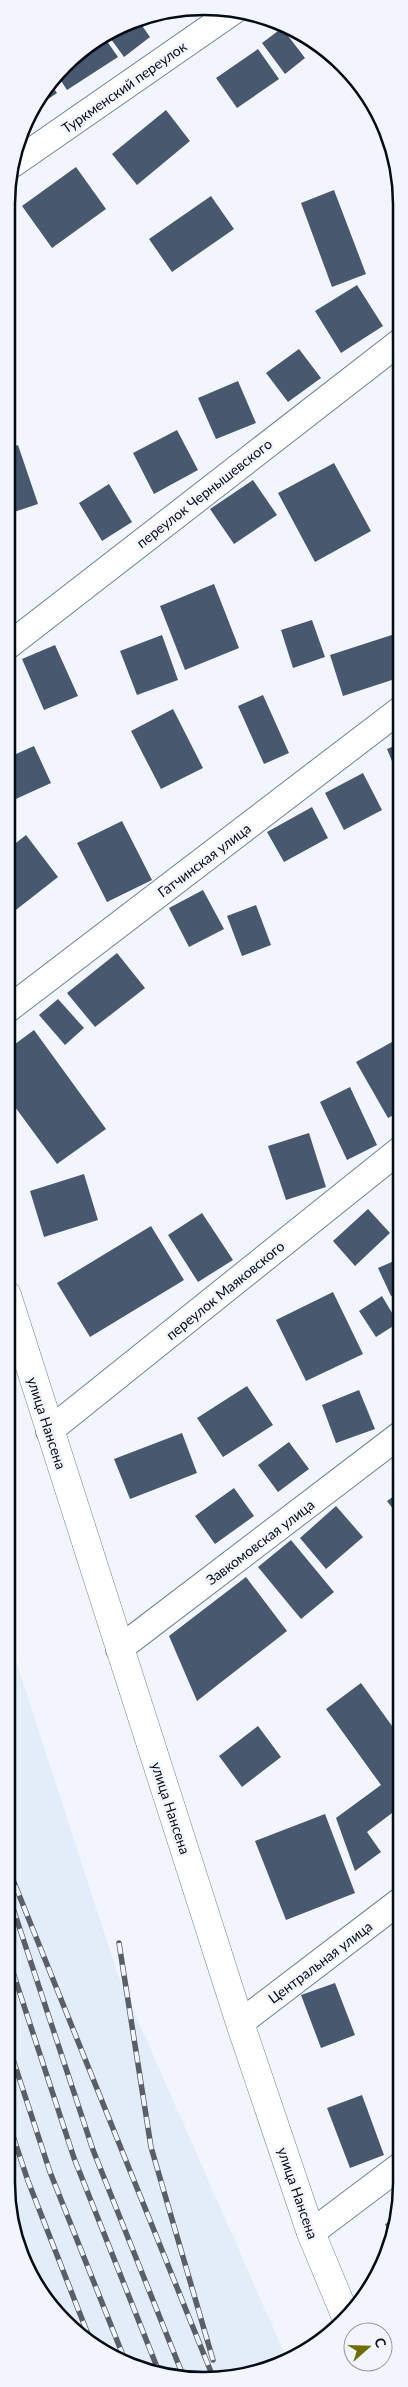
<svg xmlns="http://www.w3.org/2000/svg" width="408" height="2387" viewBox="0 0 408 2387" font-family="Lato,sans-serif">
<style>
.built{fill:#e3edfa}
.building{fill:#47586f}
.lines{fill:none;stroke-linecap:round;stroke-linejoin:round}
.minor-casing{stroke:#6f829a;stroke-width:28}
.primary-casing{stroke:#6f829a;stroke-width:29}
.minor{stroke:#fff;stroke-width:26}
.primary{stroke:#fff;stroke-width:28}
.rail-casing{stroke:#5a5f67;stroke-width:5.5}
.rail{stroke:#f2f6fc;stroke-width:4;stroke-dasharray:11;stroke-linecap:butt}
.labels{text-anchor:middle;dominant-baseline:central;stroke-width:5;stroke-linejoin:round;paint-order:stroke}
.street-label{font-size:14px;fill:#060c15;stroke:#f2f6fc}
.rim{fill:none;stroke:#060c15;stroke-width:2.5}
</style>
<rect width="100%" height="100%" fill="#f2f6fc"/>
<path class="built" d="M7,1633L118,1975L287,2359L267,2370L191,2380L117,2360L64,2323L21,2258L6,2183Z"/>
<path class="building" d="M179,11L166,20L161,13Z
M138,20L150,37L124,57L108,35Z
M282,28L305,58L285,74L262,43Z
M104,37L118,57L67,90L58,76L83,47Z
M258,49L279,79L237,108L216,78Z
M51,84L57,93L35,108L33,105Z
M166,110L190,141L137,185L112,154Z
M76,167L106,209L52,248L22,206Z
M334,190L366,274L332,287L301,203Z
M211,196L234,229L172,272L149,239Z
M357,285L383,326L341,353L315,311Z
M299,349L321,378L288,402L266,373Z
M238,381L256,423L216,439L198,398Z
M177,430L198,470L154,494L133,453Z
M18,445L38,504L8,514V449Z
M334,463L371,531L315,562L278,493Z
M253,480L277,515L234,544L210,509Z
M109,484L132,522L102,541L79,503Z
M214,584L239,648L185,670L160,606Z
M312,620L325,657L293,668L281,630Z
M401,632V677L343,696L330,655Z
M162,635L178,680L137,695L120,651Z
M55,645L78,696L44,710L22,659Z
M263,695L289,753L264,764L238,706Z
M173,709L203,768L161,789L131,731Z
M401,743V783L387,749Z
M34,746L51,783L7,803V758Z
M363,773L382,810L344,830L325,793Z
M312,807L328,838L284,862L267,832Z
M122,821L152,880L107,902L77,843Z
M26,835L58,877L12,913L7,907V850Z
M203,890L224,929L189,947L169,908Z
M256,905L271,945L242,956L227,916Z
M117,953L145,988L95,1027L67,993Z
M58,999L84,1028L65,1045L39,1015Z
M34,1030L106,1129L57,1164L7,1096V1050Z
M401,1037V1111L388,1118L356,1062Z
M350,1087L377,1145L347,1160L320,1102Z
M309,1133L326,1187L286,1200L268,1146Z
M84,1174L98,1220L44,1237L30,1191Z
M368,1209L390,1233L355,1266L333,1241Z
M202,1213L233,1260L198,1282L168,1235Z
M151,1226L184,1280L90,1337L57,1283Z
M401,1258V1292L391,1296L378,1268Z
M333,1292L363,1354L306,1381L276,1320Z
M382,1296L398,1323L376,1337L359,1311Z
M247,1386L273,1425L223,1457L197,1418Z
M359,1390L375,1429L336,1443L322,1405Z
M182,1433L197,1473L130,1499L114,1459Z
M289,1442L309,1469L278,1492L258,1465Z
M234,1488L254,1516L215,1544L195,1516Z
M401,1491V1519L387,1501Z
M336,1506L363,1537L326,1569L300,1538Z
M291,1540L334,1592L301,1619L258,1567Z
M246,1577L287,1631L197,1701L169,1636Z
M361,1683L400,1737V1807L367,1832L381,1852L355,1871L336,1818L381,1785L326,1709Z
M258,1726L281,1757L242,1787L219,1756Z
M325,1814L355,1893L286,1920L255,1841Z
M335,1983L355,2035L321,2048L301,1995Z
M362,2095L384,2155L350,2168L327,2108Z
M397,2219L391,2236L385,2224Z"/>
<g class="lines">
<g class="minor-casing">
<path id="minor" d="M13,164L235,10
M8,646L401,341
M7,1010L401,709
M49,1431L401,1149
M119,1649L401,1434
M240,2023L400,1901
M311,2233L400,2166"/>
</g>
<g class="primary-casing">
<path id="primary" d="M7,1295L240,2023L311,2233L346,2317"/>
</g>
<use href="#minor" class="minor"/>
<use href="#primary" class="primary"/>
<g class="rail-casing">
<path id="rail" d="M7,1865L213,2377
M6,1887L93,2150L184,2378
M119,1943L151,2147L213,2360
M6,1951L74,2158L159,2372
M6,2038L50,2172L126,2363
M6,2115L28,2181L91,2342"/>
</g>
<use href="#rail" class="rail"/>
</g>
<g class="labels">
<g class="street-label">
<text transform="translate(124 87) rotate(-35)">Туркменский переулок</text>
<text transform="translate(204 493) rotate(-38)">переулок Чернышевского</text>
<text transform="translate(204 860) rotate(-37)">Гатчинская улица</text>
<text transform="translate(225 1290) rotate(-39)">переулок Маяковского</text>
<text transform="translate(47 1423) rotate(72)">улица Нансена</text>
<text transform="translate(260 1542) rotate(-37)">Завкомовская улица</text>
<text transform="translate(171 1808) rotate(72)">улица Нансена</text>
<text transform="translate(320 1962) rotate(-37)">Центральная улица</text>
<text transform="translate(298 2193) rotate(71)">улица Нансена</text>
</g>
</g>
<path d="M0 0H408V2387H0ZM204 15H204A189 189 0 0 1 393 204V2183A189 189 0 0 1 204 2372H204A189 189 0 0 1 15 2183V204A189 189 0 0 1 204 15Z" fill="#f2f6fc" fill-rule="evenodd"/>
<path class="rim" d="M204 15H204A189 189 0 0 1 393 204V2183A189 189 0 0 1 204 2372H204A189 189 0 0 1 15 2183V204A189 189 0 0 1 204 15Z"/>
<g transform="translate(368 2347) rotate(70)"><circle r="24" fill="#f2f6fc" stroke="#9498a0"/>
<path d="M0-4L9 19L0 12L-9 19Z" fill="#716c0a"/>
<text y="-8" font-size="14" font-weight="bold" text-anchor="middle" fill="#060c15">С</text>
</g>
</svg>
